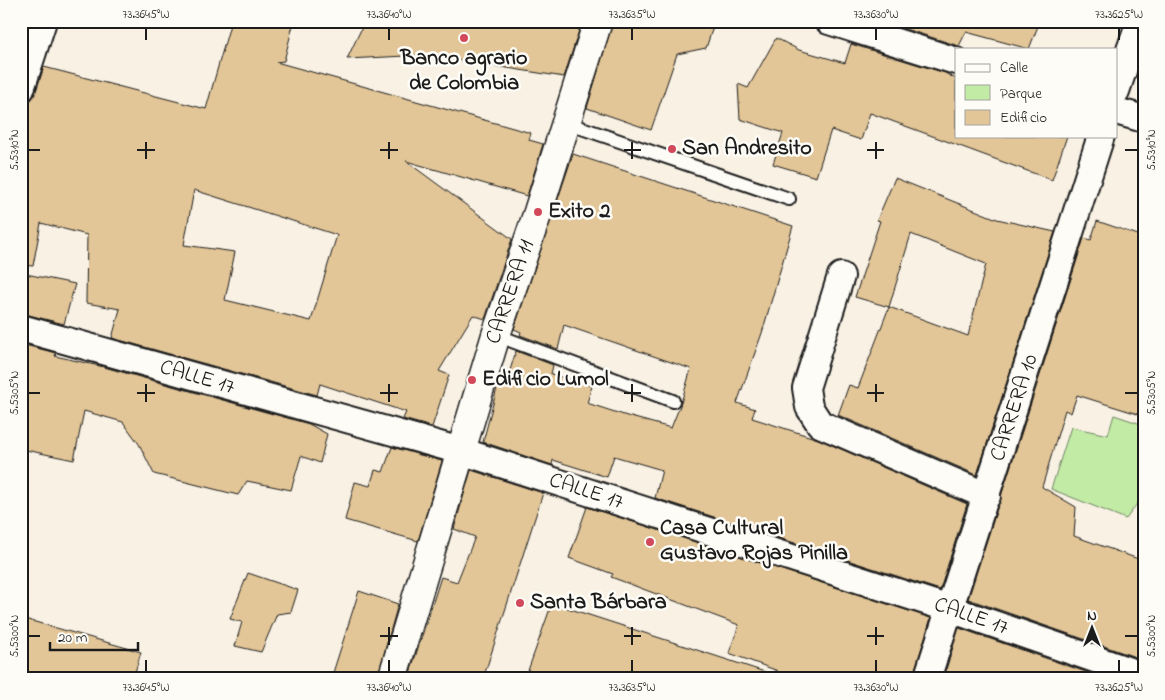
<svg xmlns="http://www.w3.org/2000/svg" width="1165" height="700" viewBox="0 0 1165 700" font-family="'Indie Flower',sans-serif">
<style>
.green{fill:#c2eba6;stroke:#6f8461}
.building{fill:#e3c697;stroke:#1c1c1c;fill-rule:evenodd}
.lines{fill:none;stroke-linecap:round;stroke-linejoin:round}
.lane-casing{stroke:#1c1c1c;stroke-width:16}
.street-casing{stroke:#1c1c1c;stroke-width:30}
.secondary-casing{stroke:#1c1c1c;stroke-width:31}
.lane{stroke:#fdfcf7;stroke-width:12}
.street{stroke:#fdfcf7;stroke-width:26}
.secondary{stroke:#fdfcf7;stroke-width:28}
.ticks{fill:none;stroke:#1c1c1c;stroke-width:2}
.poi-dot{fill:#d1495b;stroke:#fdfcf7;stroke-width:2}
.labels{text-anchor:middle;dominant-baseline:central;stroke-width:5;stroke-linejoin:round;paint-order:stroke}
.poi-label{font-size:22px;font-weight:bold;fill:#1c1c1c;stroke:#fdfcf7;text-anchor:start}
.street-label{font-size:22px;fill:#1c1c1c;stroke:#fdfcf7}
.neatline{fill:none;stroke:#1c1c1c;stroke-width:2}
.ticks-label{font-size:12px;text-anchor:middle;fill:#1c1c1c}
</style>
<rect width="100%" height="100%" fill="#f8f1e4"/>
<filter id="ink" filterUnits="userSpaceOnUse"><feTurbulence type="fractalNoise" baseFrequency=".02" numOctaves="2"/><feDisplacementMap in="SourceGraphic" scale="10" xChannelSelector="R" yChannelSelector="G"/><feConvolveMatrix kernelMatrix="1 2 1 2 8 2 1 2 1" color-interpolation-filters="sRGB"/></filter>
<g filter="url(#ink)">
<path class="green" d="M1114,415L1144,425V502L1139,501L1126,519L1051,489L1071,427L1108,435Z"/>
<path class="building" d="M231,21H294L284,61L276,62L531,133L529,140L543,144L527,196L406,161L512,239L485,319L473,315L439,371L449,375L432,427L403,419L406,412L320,384L317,395L112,338L120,309L86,303L87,235L41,223L33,266L21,265V104L31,100L35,94L44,67L206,109ZM194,190L337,235L311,321L225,300L235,252L184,245Z
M365,21H582L564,77L425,55L347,59Z
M613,21H715L706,48L677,54L651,130L587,108Z
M880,21H1040L1029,49L966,32L959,46Z
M776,38L799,50L845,63L851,44L945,73L956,79V136H1067L1052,180L870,113L861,140L831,130L816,177L773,164L783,133L740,119L738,84L748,88Z
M573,154L793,226L762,333L737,403L755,409L752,418L818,439L967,504L940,590L655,498L662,470L614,456L607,477L553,460L552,465L483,442L500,377L507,380L516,351L553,365L551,374L592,386L587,403L627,416L671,428L681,403L691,369L564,325L558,349L520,335L521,332L514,329Z
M895,178L997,219L1055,232L977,475L838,415L849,385L858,388L889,307L855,297L880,221L877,220ZM911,234L986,264L968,336L889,307Z
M1097,221L1144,237V416L1077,395L1071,413L1065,410L1042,487L1076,507L1074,536L1144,561V660L968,599L1084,238L1091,240Z
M21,273L75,284L64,324L21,313Z
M21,344L56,353L55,356L104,367L309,424L327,434L320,463L301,456L291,490L247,481L238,495L154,474L139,444L123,422L84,411L74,460L21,449Z
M392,447L442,461L418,541L345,520L355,482L370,486L375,470L383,472Z
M471,470L543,493L483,679H408L441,577L457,582L475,537L454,529Z
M587,507L931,618L912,679H776L778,671L729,653L739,625L611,577L613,574L569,558Z
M248,573L298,590L291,612L277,614L261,652L235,646L242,622L230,619Z
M359,591L398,604L377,679H331Z
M552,603L771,674L770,679H525Z
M21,618L141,652L133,679H21Z
M959,628L1106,679H943Z"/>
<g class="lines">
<g class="lane-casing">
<path id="lane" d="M567,123L789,199
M496,335L673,401"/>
</g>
<g class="street-casing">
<path id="street" d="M829,21L956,61
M21,89L43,21
M1116,91L1140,21
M1116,111L1144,119
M841,276L806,388L809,407L820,424L987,496
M21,328L461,451L950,609L1144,676
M927,679L1101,136"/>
</g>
<g class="secondary-casing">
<path id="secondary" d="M392,679L496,335L538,212L598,21"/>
</g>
<use href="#lane" class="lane"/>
<use href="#street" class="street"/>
<use href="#secondary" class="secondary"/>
</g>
</g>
<path class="ticks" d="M146,28V40M389,28V40M632,28V40M876,28V40M1119,28V40M146,142V159M389,142V159M632,142V159M876,142V159M28,150H40M137,150H155M380,150H398M624,150H641M867,150H884M1125,150H1138M146,384V402M389,384V402M632,384V402M876,384V402M28,393H40M137,393H155M380,393H398M624,393H641M867,393H884M1125,393H1138M389,627V645M632,627V645M876,627V645M28,636H40M380,636H398M624,636H641M867,636H884M1125,636H1138M146,660V672M389,660V672M632,660V672M876,660V672M1119,660V672"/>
<g class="poi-dot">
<circle cx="464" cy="38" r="5"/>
<circle cx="672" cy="149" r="5"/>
<circle cx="538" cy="212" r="5"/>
<circle cx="472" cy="380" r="5"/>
<circle cx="650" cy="542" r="5"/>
<circle cx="520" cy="603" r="5"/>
</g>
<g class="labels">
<g class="poi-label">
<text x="464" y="59" text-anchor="middle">Banco agrario<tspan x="464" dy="25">de Colombia</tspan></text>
<text x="682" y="149">San Andresito</text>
<text x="548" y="212">Exito 2</text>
<text x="482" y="380">Edificio Lumol</text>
<text x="660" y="529">Casa Cultural<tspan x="660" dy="25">Gustavo Rojas Pinilla</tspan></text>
<text x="530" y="603">Santa Bárbara</text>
</g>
<g class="street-label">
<text transform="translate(511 292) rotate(-71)">CARRERA 11</text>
<text transform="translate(197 378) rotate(16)">CALLE 17</text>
<text transform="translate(1015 408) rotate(-72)">CARRERA 10</text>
<text transform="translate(586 492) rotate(18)">CALLE 17</text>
<text transform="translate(971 617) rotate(19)">CALLE 17</text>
</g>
</g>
<rect width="1165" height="700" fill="none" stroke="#fdfcf7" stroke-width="55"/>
<rect x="955" y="48" width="162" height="90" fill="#fdfcf7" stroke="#a3a29f"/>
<rect x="965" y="64" width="25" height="8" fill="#fdfcf7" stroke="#a3a29f"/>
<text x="1000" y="72" font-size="15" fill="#1c1c1c">Calle</text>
<rect x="965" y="85" width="25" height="15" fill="#c2eba6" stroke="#a3a29f"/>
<text x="1000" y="98" font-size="15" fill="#1c1c1c">Parque</text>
<rect x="965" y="110" width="25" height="15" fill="#e3c697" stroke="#a3a29f"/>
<text x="1000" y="122" font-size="15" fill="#1c1c1c">Edificio</text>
<g transform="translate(1092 628)" stroke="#fdfcf7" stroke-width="4" paint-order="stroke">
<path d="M0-4L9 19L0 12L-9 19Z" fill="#1c1c1c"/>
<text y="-8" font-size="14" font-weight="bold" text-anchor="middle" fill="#1c1c1c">N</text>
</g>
<path d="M50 642v8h88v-8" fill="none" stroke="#1c1c1c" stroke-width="2.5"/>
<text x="58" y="642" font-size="15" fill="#1c1c1c" stroke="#fdfcf7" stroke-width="4" paint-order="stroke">20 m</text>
<rect x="28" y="28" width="1110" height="644" class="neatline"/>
<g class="ticks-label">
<text x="146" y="18">73.3645°W</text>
<text x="389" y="18">73.3640°W</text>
<text x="632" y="18">73.3635°W</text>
<text x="876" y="18">73.3630°W</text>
<text x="1119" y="18">73.3625°W</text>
<text transform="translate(14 150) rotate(-90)" y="4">5.5310°N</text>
<text transform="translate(1151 150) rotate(-90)" y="4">5.5310°N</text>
<text transform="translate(14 393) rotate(-90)" y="4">5.5305°N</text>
<text transform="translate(1151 393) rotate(-90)" y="4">5.5305°N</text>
<text transform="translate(14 636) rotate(-90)" y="4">5.5300°N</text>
<text transform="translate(1151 636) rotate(-90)" y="4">5.5300°N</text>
<text x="146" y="691">73.3645°W</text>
<text x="389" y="691">73.3640°W</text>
<text x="632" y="691">73.3635°W</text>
<text x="876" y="691">73.3630°W</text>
<text x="1119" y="691">73.3625°W</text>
</g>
</svg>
